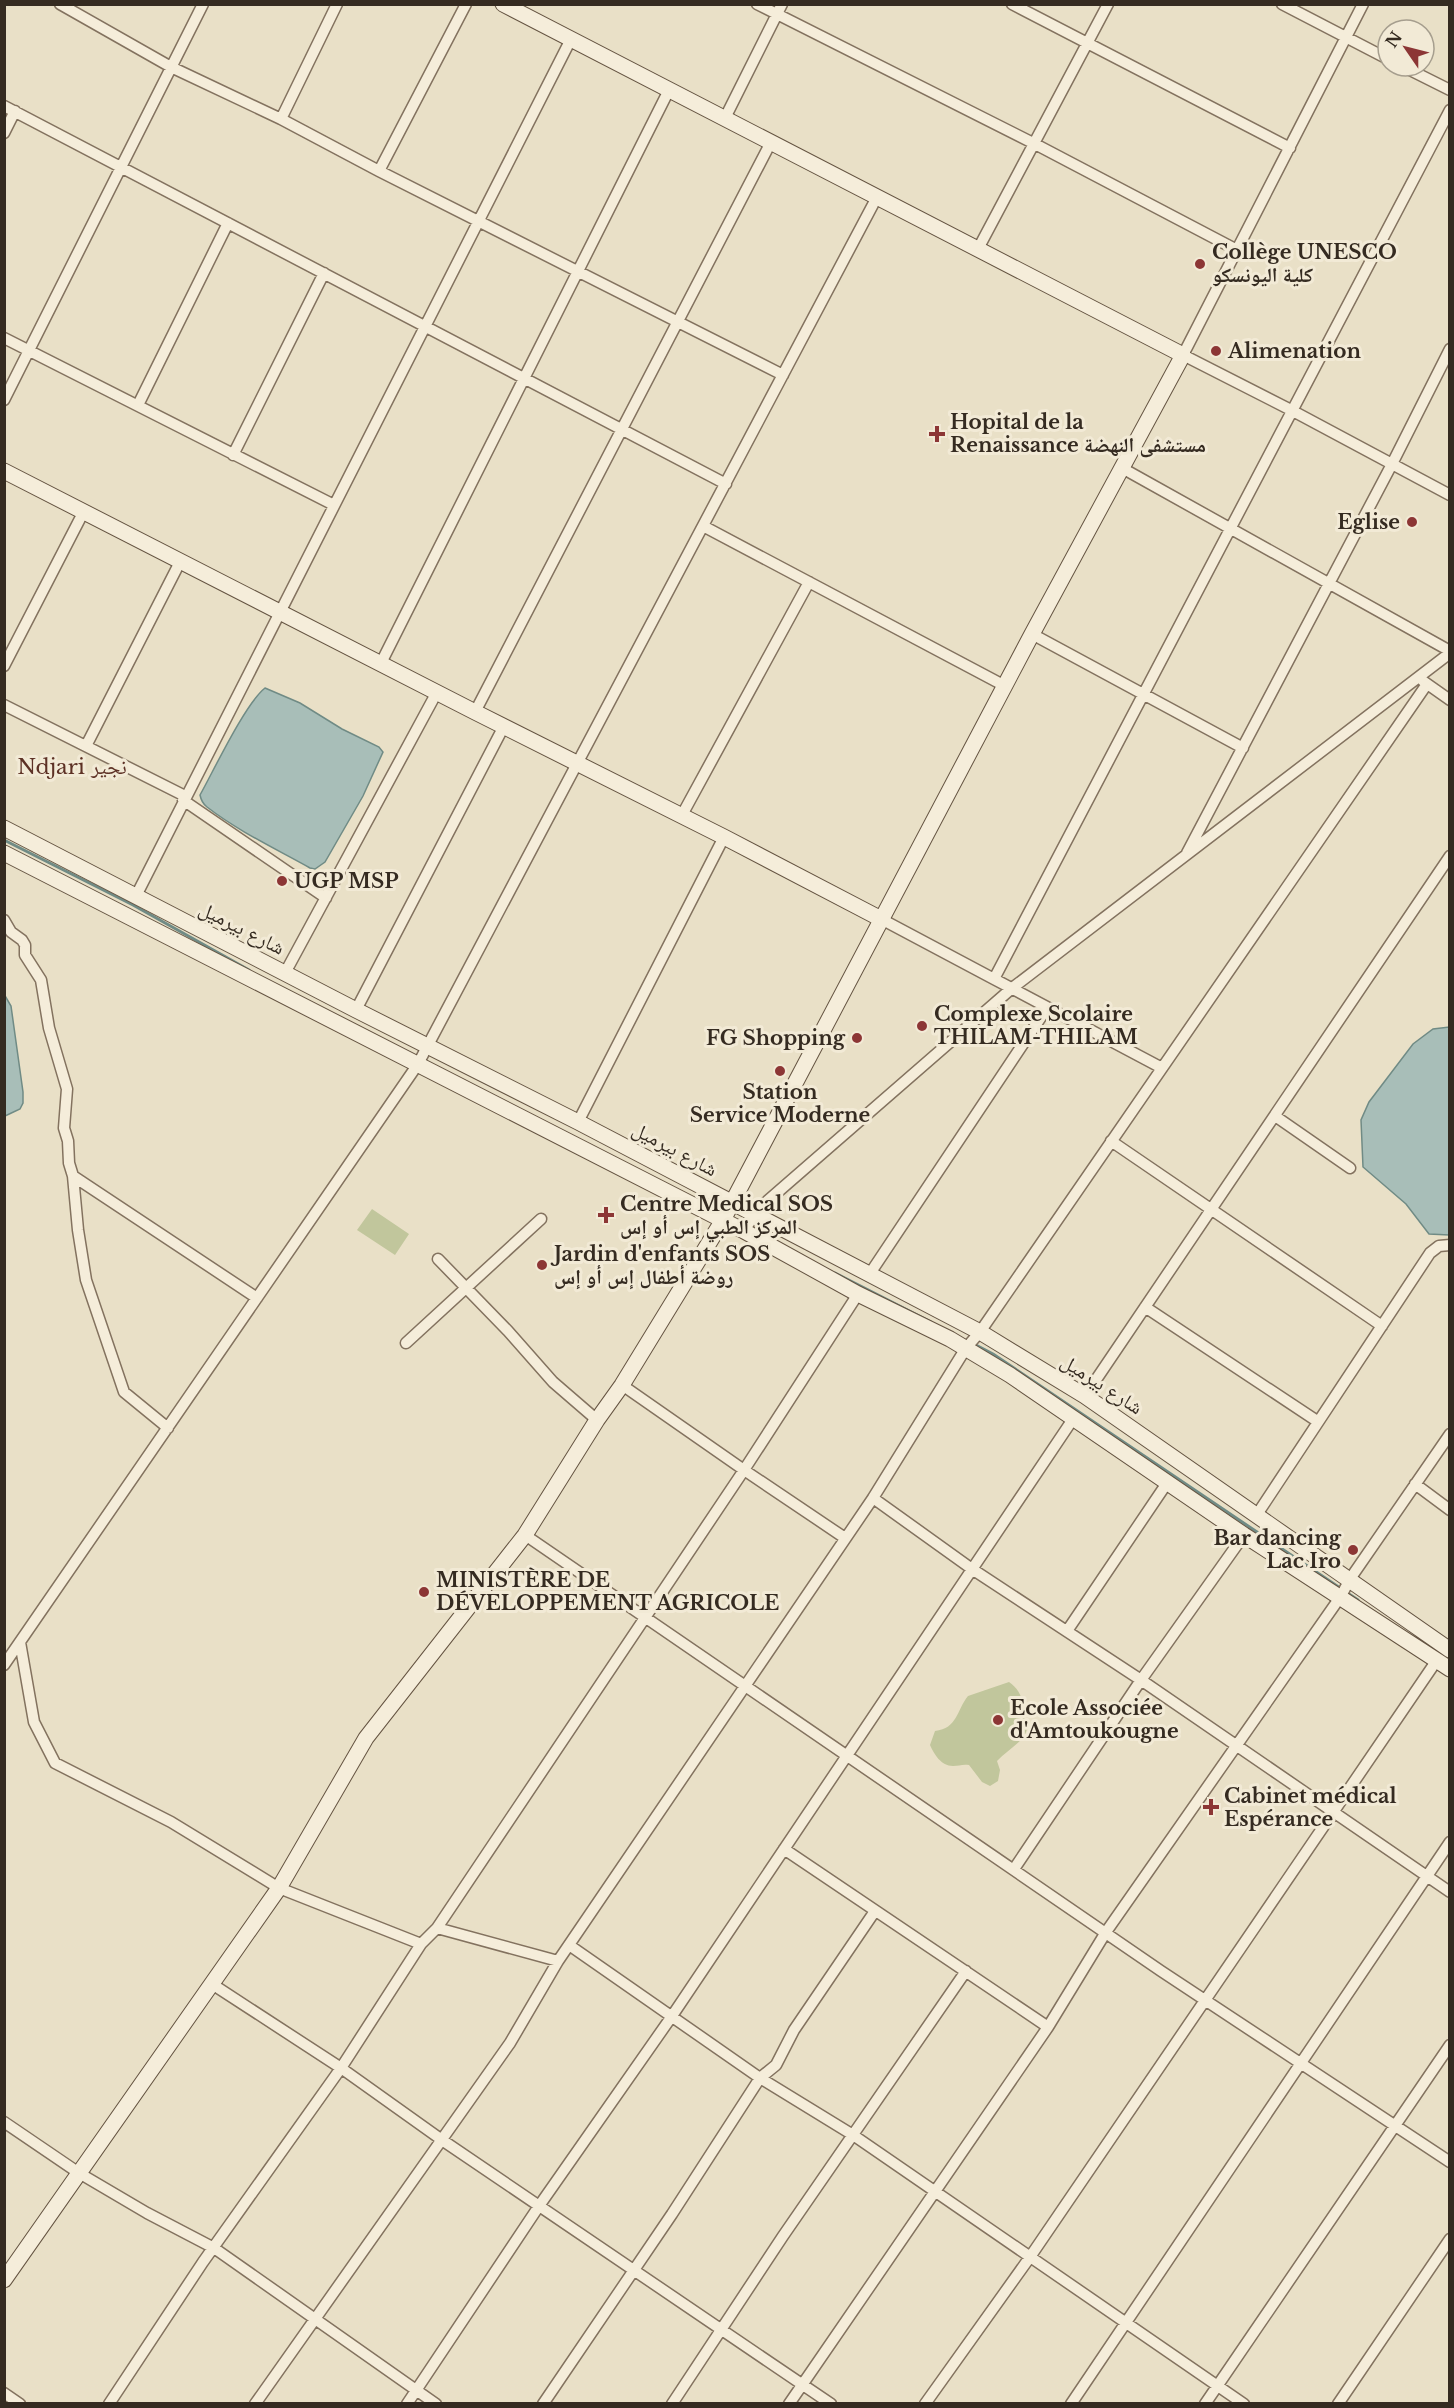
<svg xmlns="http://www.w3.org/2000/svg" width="1454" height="2408" viewBox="0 0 1454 2408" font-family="'Libre Baskerville','Noto Naskh Arabic',serif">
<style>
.green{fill:#c1c69c}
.water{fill:#a8beb8;stroke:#708b85;stroke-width:1.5}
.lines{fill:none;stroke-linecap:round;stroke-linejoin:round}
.stream{stroke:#708b85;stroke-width:3}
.street-casing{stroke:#83725f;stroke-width:13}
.secondary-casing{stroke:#655442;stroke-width:17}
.street{stroke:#f5edda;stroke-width:10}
.secondary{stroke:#f5edda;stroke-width:15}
.poi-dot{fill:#8c3635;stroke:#f2ead6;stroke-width:2}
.labels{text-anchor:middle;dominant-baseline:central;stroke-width:6;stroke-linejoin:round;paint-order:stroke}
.poi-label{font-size:20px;font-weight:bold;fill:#352b21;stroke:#f2ead6;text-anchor:start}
.street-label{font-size:20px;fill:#352b21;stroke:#f2ead6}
.neighbourhood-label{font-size:21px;fill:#5d3125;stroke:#f2ead6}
</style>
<rect width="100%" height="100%" fill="#e9e0c7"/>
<path class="green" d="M372,1209L409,1234L395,1255L357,1230Z
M1009,1682C1019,1689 1024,1698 1021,1710C1039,1736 1013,1744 997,1761L1000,1770L998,1781L990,1786L982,1782L969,1765C962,1764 959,1766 953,1766C941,1766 934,1754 930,1745L935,1731C958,1728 956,1711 968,1696Z"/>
<path class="water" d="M265,688L300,703L342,729L379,747L383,752L363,796L325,862L315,869L310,868C276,849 238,831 207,807C203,804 201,800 200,795C214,770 245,704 265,688Z
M4,994L11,1006L23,1092V1103L20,1109L5,1116Z
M1449,1027V1235L1429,1234L1406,1204L1363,1167L1361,1120L1369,1102L1413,1044L1433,1029Z"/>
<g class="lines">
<path class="stream" d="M4,840L133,905L249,970
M835,1273L931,1322
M974,1344L993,1354L1340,1588
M1346,1592L1358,1600"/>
<g class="street-casing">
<path id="street" d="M60,4L171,67L281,119L379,171L783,375
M757,4L1035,144L1237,250
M1012,4L1290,148
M1282,4L1388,59
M1363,4L1183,355L1291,410L1450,495
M1402,66L1450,90
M4,106L726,484
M725,118L782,4
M281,119L337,4
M4,133L15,111
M379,171L466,4
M978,249L1108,4
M4,338L334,505
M4,400L203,4
M138,405L228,223
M233,455L324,273
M1122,468L1450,651
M703,526L1005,686
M1032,634L1243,748
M381,663L669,90
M4,666L84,511
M1423,681L1450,700
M4,705L185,796
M475,712L771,142
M86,746L181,560
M183,800L326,898
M682,815L809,582
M1187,853L1392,464L1450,349
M136,896L571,39
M4,920L11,932L22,940L25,945V955L41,980L49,1028L67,1089L64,1128L68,1141L69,1163L73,1176L78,1230L86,1280L124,1392L168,1428
M883,920L994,979
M285,973L437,692
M356,1010L504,726
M1162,1068L994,979L1450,110
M1275,1116L1350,1168
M578,1122L724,837
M1111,1141L1382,1326
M73,1176L257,1298
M744,1231L754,1215L764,1204L1011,989L1450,653
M438,1259L508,1331L553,1382L597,1420
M869,1275L1047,1008
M1145,1307L1317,1421
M406,1343L541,1219
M622,1385L744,1470L845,1538
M1085,1396L1450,856
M1415,1484L1450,1510
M873,1498L972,1569L1141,1680L1450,1892
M1256,1516L1430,1253L1439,1246L1450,1245
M525,1535L1161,1971L1450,2162
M1067,1631L1167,1483
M20,1642L34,1722L55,1763L171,1822L279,1888L421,1944
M4,1665L418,1064L877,197
M784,1849L1048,2027
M1014,1869L1141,1680L1244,1535
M437,1928L558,1961
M569,1945L760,2078L853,2135L1244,2404
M212,1984L341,2068L442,2140L831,2404
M4,2122L79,2173L147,2213L214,2248L436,2404
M4,2393L20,2404
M109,2404L203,2262L341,2068L421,1944L437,1928L744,1470L858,1294
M255,2404L510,2043L558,1961L873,1498L966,1348L980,1332L1427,684
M407,2404L539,2206L672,2016L1073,1419
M543,2404L672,2214L760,2078L776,2065L794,2030L875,1911
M672,2404L783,2236L966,1971
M789,2404L1048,2027L1106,1932L1341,1596L1350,1579L1450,1434
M925,2404L1030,2257L1437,1660
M1071,2404L1450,1842
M1205,2404L1450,2045
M1338,2404L1450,2239"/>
</g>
<g class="secondary-casing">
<path id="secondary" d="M4,471L475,712L724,837L883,920
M4,828L356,1010L578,1122L980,1332L1085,1396L1450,1650
M4,853L744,1231L858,1294L950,1339L1010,1375L1244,1535L1450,1669
M4,2280L279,1888L366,1738L525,1535L597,1420L622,1385L723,1220L1032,634L1183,355L503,4"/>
</g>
<use href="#street" class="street"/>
<use href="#secondary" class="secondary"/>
</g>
<g class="poi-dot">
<circle cx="1200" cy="264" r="6"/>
<circle cx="1216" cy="351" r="6"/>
<path d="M934 425h6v6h6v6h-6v6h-6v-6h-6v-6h6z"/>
<circle cx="1412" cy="522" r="6"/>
<circle cx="282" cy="881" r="6"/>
<circle cx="922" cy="1026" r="6"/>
<circle cx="857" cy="1038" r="6"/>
<circle cx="780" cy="1071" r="6"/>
<path d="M603 1206h6v6h6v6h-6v6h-6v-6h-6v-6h6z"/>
<circle cx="542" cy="1265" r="6"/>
<circle cx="1353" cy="1550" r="6"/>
<circle cx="424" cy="1592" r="6"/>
<circle cx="998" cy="1720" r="6"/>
<path d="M1208 1798h6v6h6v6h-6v6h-6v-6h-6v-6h6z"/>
</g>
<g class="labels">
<g class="poi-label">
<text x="1212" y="252">Collège UNESCO<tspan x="1212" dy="23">كلية اليونسكو</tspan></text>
<text x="1228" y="351">Alimenation</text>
<text x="950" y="422">Hopital de la<tspan x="950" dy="23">Renaissance مستشفى النهضة</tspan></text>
<text x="1400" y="522" text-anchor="end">Eglise</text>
<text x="294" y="881">UGP MSP</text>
<text x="934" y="1014">Complexe Scolaire<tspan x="934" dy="23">THILAM-THILAM</tspan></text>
<text x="845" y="1038" text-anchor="end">FG Shopping</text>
<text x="780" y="1092" text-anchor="middle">Station<tspan x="780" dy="23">Service Moderne</tspan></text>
<text x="620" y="1204">Centre Medical SOS<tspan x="620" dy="23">المركز الطبي إس أو إس</tspan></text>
<text x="554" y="1254">Jardin d'enfants SOS<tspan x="554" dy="23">روضة أطفال إس أو إس</tspan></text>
<text x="1341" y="1538" text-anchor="end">Bar dancing<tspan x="1341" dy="23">Lac Iro</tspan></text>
<text x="436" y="1580">MINISTÈRE DE<tspan x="436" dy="23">DÉVELOPPEMENT AGRICOLE</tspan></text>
<text x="1010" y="1708">Ecole Associée<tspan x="1010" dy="23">d'Amtoukougne</tspan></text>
<text x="1224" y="1796">Cabinet médical<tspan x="1224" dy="23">Espérance</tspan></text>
</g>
<g class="street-label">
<text transform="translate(242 928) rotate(27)">شارع بيرميل</text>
<text transform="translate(675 1149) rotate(28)">شارع بيرميل</text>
<text transform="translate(1102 1384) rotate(33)">شارع بيرميل</text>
</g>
<g class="neighbourhood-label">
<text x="72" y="767">Ndjari نجير</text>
</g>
</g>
<rect width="1454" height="2408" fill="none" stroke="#352b21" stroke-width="12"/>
<g transform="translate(1406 48) rotate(305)"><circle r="28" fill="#f2ead6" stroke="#a69e8e" stroke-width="1.5"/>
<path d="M0-4.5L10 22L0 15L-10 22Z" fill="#8c3635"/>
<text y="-9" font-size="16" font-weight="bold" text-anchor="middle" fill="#352b21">N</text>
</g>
</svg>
